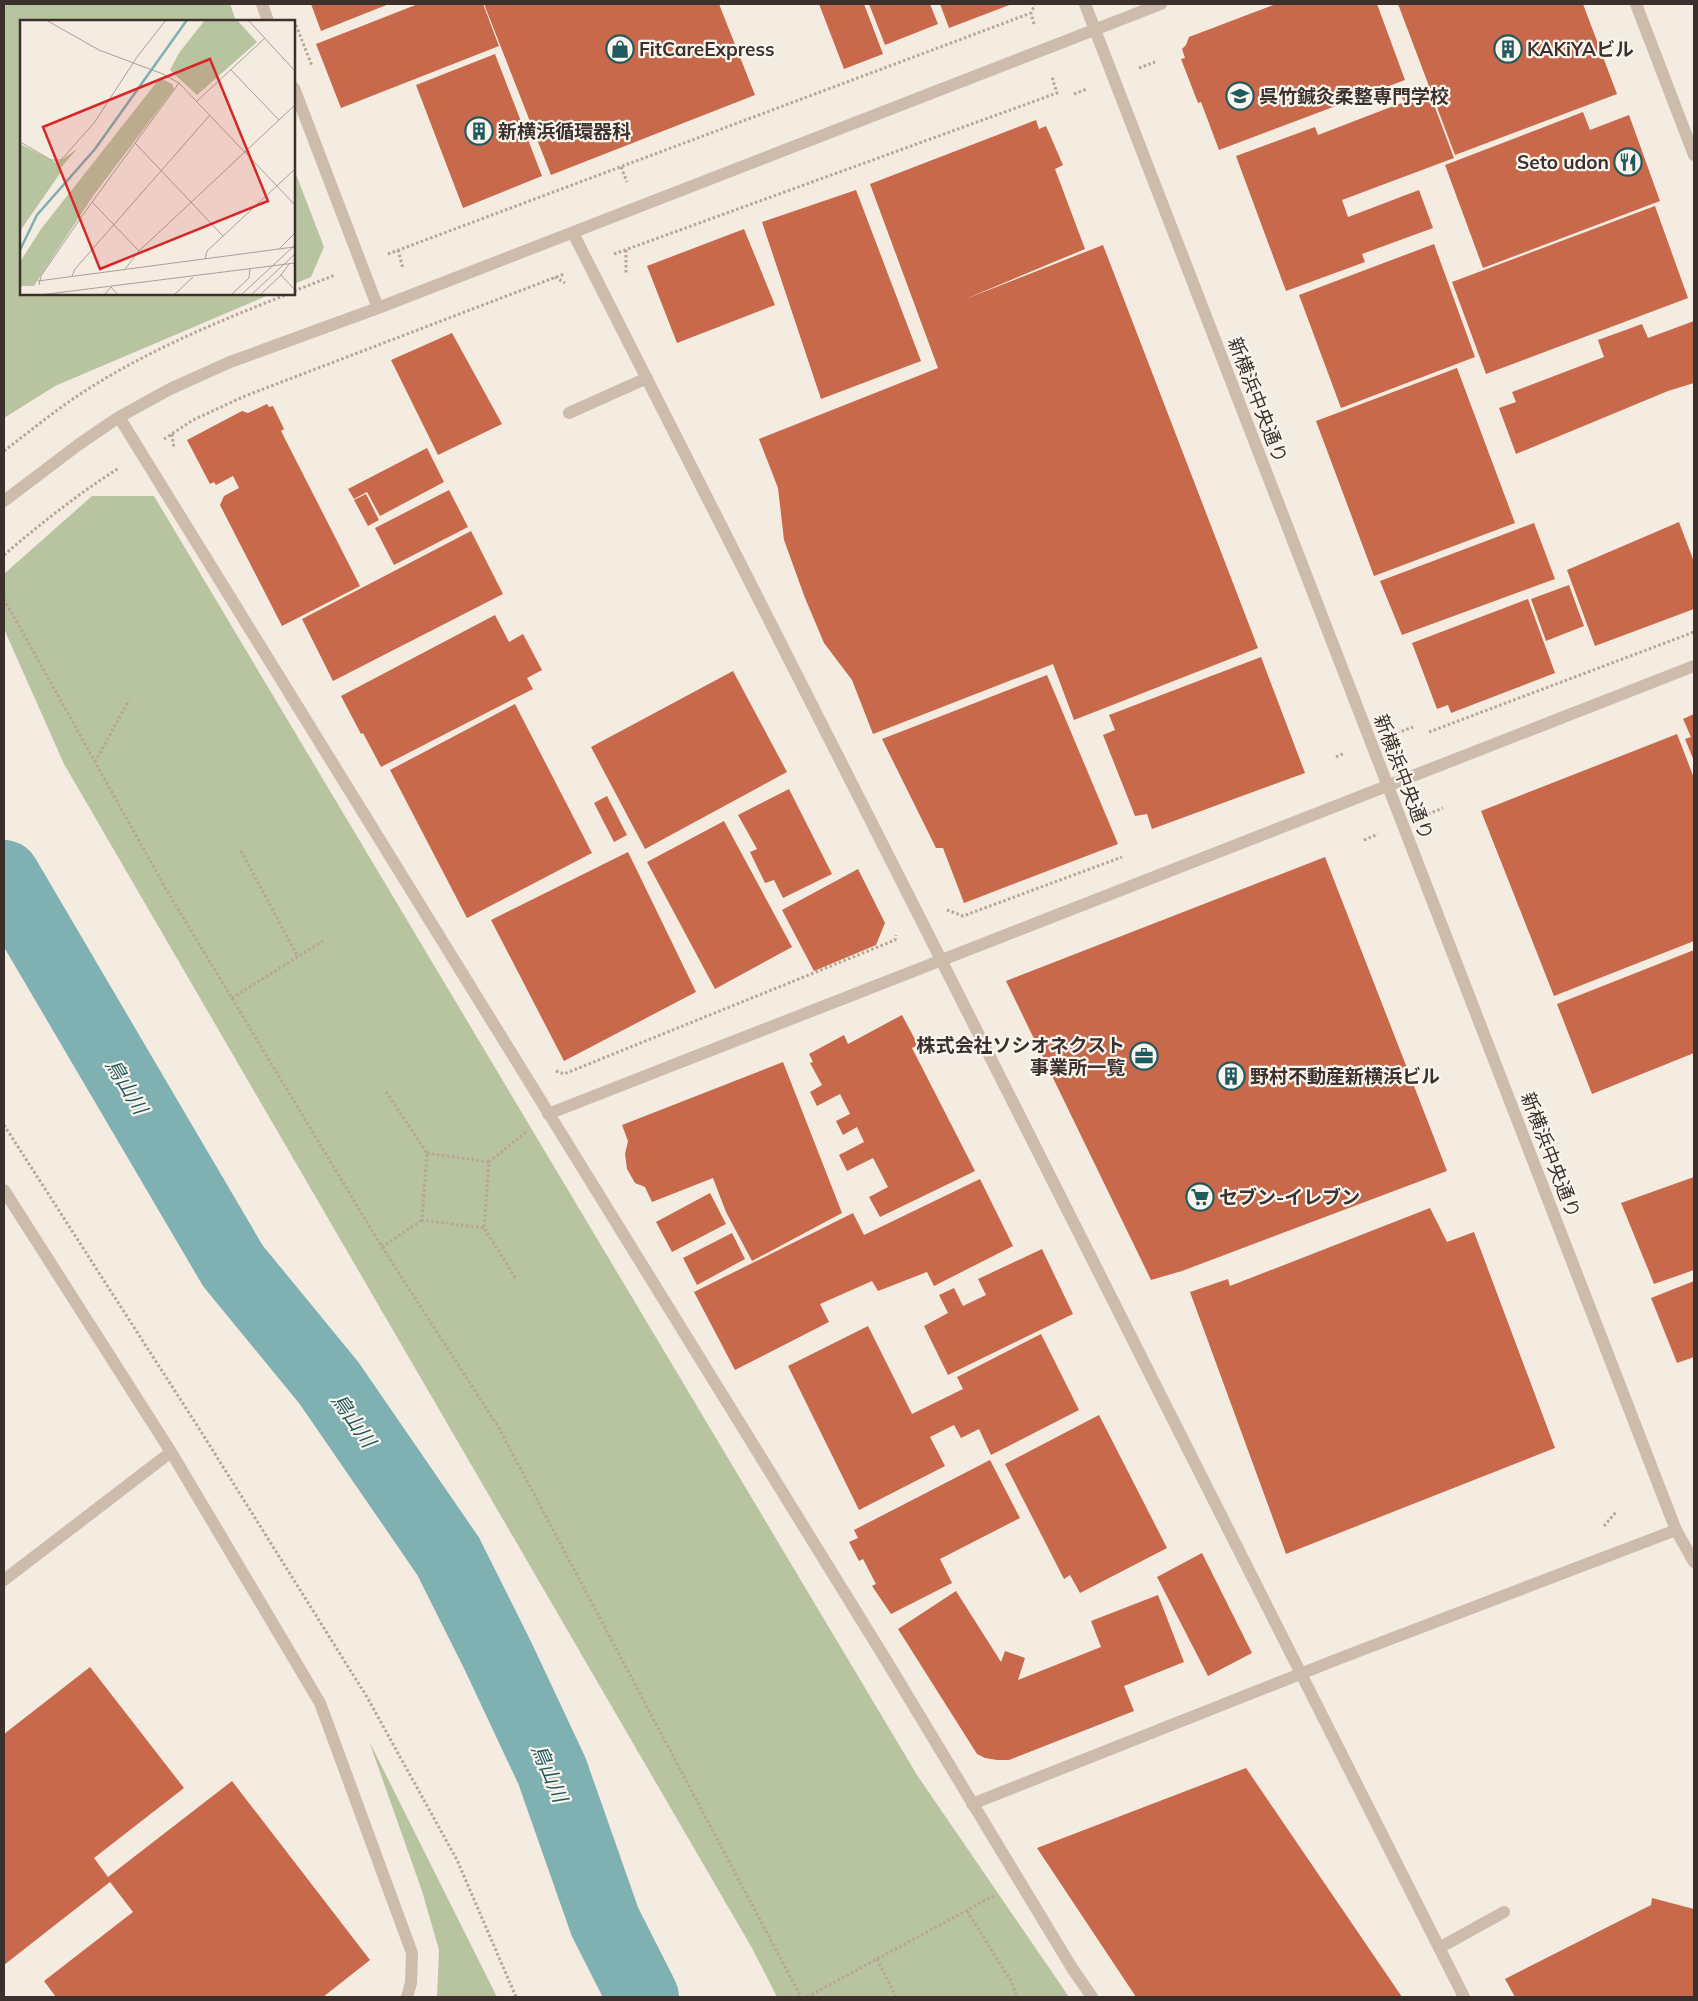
<svg xmlns="http://www.w3.org/2000/svg" width="1698" height="2001" viewBox="0 0 1698 2001" font-family="Mulish,'Noto Sans JP',sans-serif">
<style>
.green{fill:#b8c4a0}
.lines{fill:none;stroke-linecap:round;stroke-linejoin:round}
.river{stroke:#7fb0b2;stroke-width:72}
.building{fill:#c8694b}
.path{stroke:#b9a596;stroke-width:3;stroke-dasharray:2.5 2.5;stroke-linecap:butt}
.minor{stroke:#cdbbac;stroke-width:12}
.labels{text-anchor:middle;dominant-baseline:central;stroke-width:4.5;stroke-linejoin:round;paint-order:stroke}
.poi-label{font-size:19px;font-weight:bold;fill:#3b302b;stroke:#fbf5ee;text-anchor:start}
.street-label{font-size:19px;fill:#3b302b;stroke:#fbf5ee}
.water-label{font-size:20px;font-style:italic;fill:#1f5a5e;stroke:#fbf5ee}
.inset-river{fill:none;stroke:#7fb0b2;stroke-width:2.5}
.inset-road{fill:none;stroke:#aaa098;stroke-width:1}
.view{fill:#d62828;fill-opacity:0.15;stroke:#d62828;stroke-width:2.5}
.inset-edge{fill:none;stroke:#3b302b;stroke-width:2.5}
</style>
<rect width="100%" height="100%" fill="#f4ebe1"/>
<path class="green" d="M4,4H230L236,21H21V294H271L55,386L4,418Z
M294,169L324,247L311,277L294,284Z
M92,496H154L917,1775L1069,1997H777L752,1948L64,764L4,629V574Z
M369,1741L497,1997H437L439,1950L422,1891Z"/>
<g class="lines">
<path class="river" d="M4,876L233,1266L329,1383L448,1556L498,1656L552,1771L605,1922L643,1997"/>
</g>
<path class="building" d="M311,4H389L321,31Z
M418,4H483L499,46L341,108L316,44Z
M484,4H719L755,95L551,175Z
M819,4H864L883,54L844,69Z
M869,4H930L938,24L885,45Z
M940,4H1012L949,28Z
M1276,4H1377L1405,80L1219,150L1201,102L1198,103L1181,59L1185,58L1182,49L1186,45L1189,37Z
M1398,4H1583L1617,94L1455,155Z
M495,54L542,176L463,208L416,85Z
M1427,86L1454,158L1342,200L1348,217L1419,190L1433,228L1362,254L1365,262L1286,291L1236,156L1315,127L1318,135L1404,102L1401,96Z
M1583,112L1590,130L1629,115L1660,201L1483,268L1445,165Z
M1036,120L1039,129L1046,126L1063,165L1055,169L1085,249L963,300L1103,245L1258,648L1074,720L1053,664L873,734L852,680L824,643L805,598L784,540L778,488L759,439L938,368L870,184Z
M856,190L921,361L821,399L762,222Z
M1655,206L1688,298L1486,374L1452,282Z
M744,229L775,305L677,343L647,266Z
M1434,244L1475,357L1341,408L1299,295Z
M1694,321V383L1668,391L1516,454L1499,408L1516,402L1512,392L1604,357L1598,340L1642,324L1648,338Z
M452,333L502,424L438,455L391,360Z
M1457,368L1515,523L1374,576L1316,421Z
M267,404L269,407L273,406L284,429L281,431L360,586L282,626L220,505L224,496L239,488L233,476L216,485L214,482L210,484L187,440L242,411L248,413Z
M427,448L444,482L380,516L367,492L354,499L348,489Z
M449,490L468,527L394,565L375,528Z
M366,494L379,520L368,526L354,500Z
M1679,522L1694,562V609L1595,646L1567,570Z
M1534,523L1555,579L1402,635L1380,581Z
M471,531L503,594L333,681L302,619Z
M1569,585L1584,626L1546,641L1531,599Z
M1528,599L1555,673L1451,713L1448,705L1437,709L1412,643Z
M495,615L509,642L523,634L542,670L527,678L533,689L381,767L363,733L361,734L341,696Z
M1261,657L1305,773L1152,829L1147,814L1135,816L1103,735L1115,730L1109,715Z
M733,671L787,772L645,849L591,747Z
M1047,675L1118,844L964,903L943,848H936L882,739Z
M515,704L592,853L467,918L390,770Z
M1694,714V761L1685,739L1691,737L1683,719Z
M1677,734L1694,778V941L1554,996L1481,811Z
M789,789L832,874L783,898L774,880L765,883L750,852L757,849L738,815Z
M607,796L627,835L614,842L594,803Z
M724,821L792,947L715,989L647,862Z
M628,852L696,992L564,1061L491,920Z
M1325,857L1447,1171L1182,1271L1151,1280L1006,981Z
M858,869L885,923L876,945L814,971L782,910Z
M1694,950V1053L1592,1094L1557,1004Z
M902,1015L918,1045L912,1048L975,1171L880,1217L869,1197L888,1187L873,1158L847,1171L839,1155L864,1142L857,1127L843,1135L836,1121L850,1114L840,1094L817,1106L810,1092L822,1085L810,1063L813,1062L809,1054L844,1035L848,1044Z
M783,1062L842,1213L752,1261L726,1212L713,1178L652,1202L645,1187L635,1183L627,1169L625,1154L628,1141L622,1125Z
M1694,1177V1270L1654,1284L1621,1203Z
M980,1179L1013,1246L934,1286L927,1272L878,1291L872,1281L820,1304L829,1322L735,1370L694,1292L853,1213L864,1235Z
M710,1193L726,1224L672,1252L656,1222Z
M1430,1208L1447,1242L1474,1232L1555,1448L1286,1554L1190,1292L1228,1279L1230,1286Z
M732,1233L745,1259L697,1285L683,1258Z
M1042,1249L1073,1314L948,1375L924,1326L948,1313L939,1295L954,1288L963,1306L986,1295L978,1279Z
M1694,1281V1357L1677,1363L1651,1298Z
M868,1326L912,1414L963,1389L957,1377L1041,1334L1079,1410L991,1455L979,1429L961,1438L954,1425L930,1437L945,1466L859,1510L788,1366Z
M1099,1415L1167,1548L1080,1593L1070,1575L1064,1579L1005,1464Z
M990,1460L1020,1518L940,1559L952,1583L891,1614L872,1586L876,1584L863,1559L859,1561L849,1542L858,1538L854,1530Z
M1202,1553L1252,1653L1208,1676L1157,1577Z
M956,1591L1001,1662L1005,1651L1025,1658L1018,1680L1101,1647L1091,1621L1158,1595L1184,1662L1124,1686L1134,1711L1009,1760H997L985,1758L977,1754L898,1629Z
M90,1667L184,1788L94,1858L108,1877L232,1781L370,1960L323,1997H56L44,1981L133,1912L110,1882L4,1965V1734Z
M1246,1768L1402,1997H1136L1037,1848Z
M1652,1898L1694,1909V1997H1515L1505,1979L1651,1905Z"/>
<g class="lines">
<path class="path" d="M1034,24L1031,13L1035,4
M296,25L312,66
M1139,68L1155,62
M1074,94L1087,89
M621,167L627,182
M398,250L403,269
M626,250V273
M388,254L1031,13
M614,254L1057,93L1052,77
M555,277L565,283
M294,291L335,275
M172,434L174,449
M164,439L193,420L245,396L564,274
M4,451C34,428 63,404 96,384C156,347 222,320 288,294
M4,555C40,524 78,494 119,468
M4,599L166,889L382,1247L499,1428L801,1997
M1429,732L1694,632
M1397,733L1413,727
M1336,757L1345,753
M95,762L129,700
M1428,814L1443,808
M1364,840L1378,834
M241,851L298,957
M947,910L963,916L1122,857
M232,998L323,941
M556,1071L564,1074L895,940L896,935
M386,1092L427,1153L422,1220L484,1228
M4,1125L200,1430L367,1697L457,1860L516,1997
M427,1153L489,1162L484,1228L516,1279
M489,1162L527,1131
M382,1247L422,1220
M1604,1526L1617,1511
M967,1911L1011,1981L1017,1997
M877,1959L896,1997
M807,1997L995,1895"/>
<path class="minor" d="M262,4L268,21
M1085,4L1676,1530L1694,1562
M1636,4L1694,155
M294,88L378,308
M573,233L920,918L1464,1997
M569,413L647,378
M119,417L886,1660L1072,1968L1092,1997
M4,501L78,445L119,417L170,389L230,362L378,308L1161,4
M548,1114L1694,666
M4,1190L171,1452L320,1703L412,1953L411,1983L407,1997
M4,1580L171,1452
M972,1804L1338,1659L1676,1530
M1439,1948L1504,1912"/>
</g>
<defs>
<g id="shop-ring" transform="scale(1.4375)"><circle r="9.5" fill="#fbf5ee" stroke="#1f5a5e" stroke-width="1.5"/><path d="M-5-2.5h2.3a2.7 3.5 0 0 1 5.4 0H5L5.5 6h-11ZM-1.5-2.5h3a1.5 2.3 0 0 0-3 0Z" fill="#1f5a5e"/></g>
<g id="building-ring" transform="scale(1.4375)"><circle r="9.5" fill="#fbf5ee" stroke="#1f5a5e" stroke-width="1.5"/><path d="M-4-6H4V6H1V3H-1V6H-4ZM-2.5-4.3h1.7v1.8h-1.7ZM.8-4.3h1.7v1.8H.8ZM-2.5-1h1.7V.8h-1.7ZM.8-1h1.7V.8H.8Z" fill="#1f5a5e"/></g>
<g id="university-ring" transform="scale(1.4375)"><circle r="9.5" fill="#fbf5ee" stroke="#1f5a5e" stroke-width="1.5"/><path d="M0-5L7-2L0 1L-7-2ZM-4 1L0 2.5L4 1V4Q0 6-4 4Z" fill="#1f5a5e"/></g>
<g id="restaurant-ring" transform="scale(1.4375)"><circle r="9.5" fill="#fbf5ee" stroke="#1f5a5e" stroke-width="1.5"/><path d="M-5-6h1v4h1v-4h1v4h1v-4h1v5L-1.5 .5V6h-2V.5L-5-1ZM5-6V6H3V1.5H1.5Q1.5-4 5-6Z" fill="#1f5a5e"/></g>
<g id="office-ring" transform="scale(1.4375)"><circle r="9.5" fill="#fbf5ee" stroke="#1f5a5e" stroke-width="1.5"/><path d="M-6-3h4V-5.5h4V-3h4V5H-6ZM-1-4.5V-3h2v-1.5ZM-6 0V1H6V0Z" fill="#1f5a5e"/></g>
<g id="supermarket-ring" transform="scale(1.4375)"><circle r="9.5" fill="#fbf5ee" stroke="#1f5a5e" stroke-width="1.5"/><path d="M-6-5.5h2.5l.6 2H6L4.5 2H-2.5L-4.4-4H-6ZM-1.5 3.2a1.3 1.3 0 1 0 .1 0ZM3 3.2a1.3 1.3 0 1 0 .1 0Z" fill="#1f5a5e"/></g>
</defs>
<g fill-rule="evenodd">
<use href="#shop-ring" x="620" y="49"/>
<use href="#building-ring" x="1508" y="49"/>
<use href="#university-ring" x="1240" y="96"/>
<use href="#building-ring" x="479" y="131"/>
<use href="#restaurant-ring" x="1628" y="162"/>
<use href="#office-ring" x="1144" y="1056"/>
<use href="#building-ring" x="1231" y="1076"/>
<use href="#supermarket-ring" x="1200" y="1197"/>
</g>
<g class="labels">
<g class="poi-label">
<text x="639" y="49">FitCareExpress</text>
<text x="1527" y="49">KAKiYAビル</text>
<text x="1259" y="96">呉竹鍼灸柔整専門学校</text>
<text x="498" y="131">新横浜循環器科</text>
<text x="1609" y="162" text-anchor="end">Seto udon</text>
<text x="1125" y="1045" text-anchor="end">株式会社ソシオネクスト<tspan x="1125" dy="22">事業所一覧</tspan></text>
<text x="1250" y="1076">野村不動産新横浜ビル</text>
<text x="1219" y="1197">セブン-イレブン</text>
</g>
<g class="street-label">
<text transform="translate(1258 400) rotate(69)">新横浜中央通り</text>
<text transform="translate(1404 777) rotate(69)">新横浜中央通り</text>
<text transform="translate(1551 1155) rotate(69)">新横浜中央通り</text>
</g>
<g class="water-label">
<text transform="translate(127 1086) rotate(59)">鳥山川</text>
<text transform="translate(354 1420) rotate(55)">鳥山川</text>
<text transform="translate(550 1773) rotate(67)">鳥山川</text>
</g>
</g>
<g transform="translate(20 20)">
<rect width="275" height="275" fill="#f4ebe1"/>
<path d="M185,0H217L237,22L177,75L150,50L159,33ZM140,58L152,64L154,69L73,176L14,266H0V242L21,209ZM0,124L37,143L57,129L39,150L41,152L0,211Z" fill="#b8c4a0"/>
<path class="inset-river" d="M0,230L17,195L75,129L167,0"/>
<path class="inset-road" d="M26,0L79,30L143,54L159,63L275,185M228,0L275,51M211,50L259,100M177,81L245,18M0,122L31,140H41L74,103L117,37L146,0M115,123L203,216M72,182L119,231M259,229L275,213M185,239L187,231L275,149M269,244L261,255L275,270M105,249L119,231L275,85M52,256L55,249L190,95M18,261L274,227M19,265L21,256L62,196L159,63M20,275L275,243M84,275L91,267L98,275M154,275L173,257M211,275L229,258L230,249M221,275L275,225M231,275L275,234M240,275L261,255"/>
<path class="view" d="M190,39L248,181L80,249L23,107Z"/>
<rect width="275" height="275" class="inset-edge"/>
</g>
<rect width="1698" height="2001" fill="none" stroke="#3b302b" stroke-width="10"/>
</svg>
